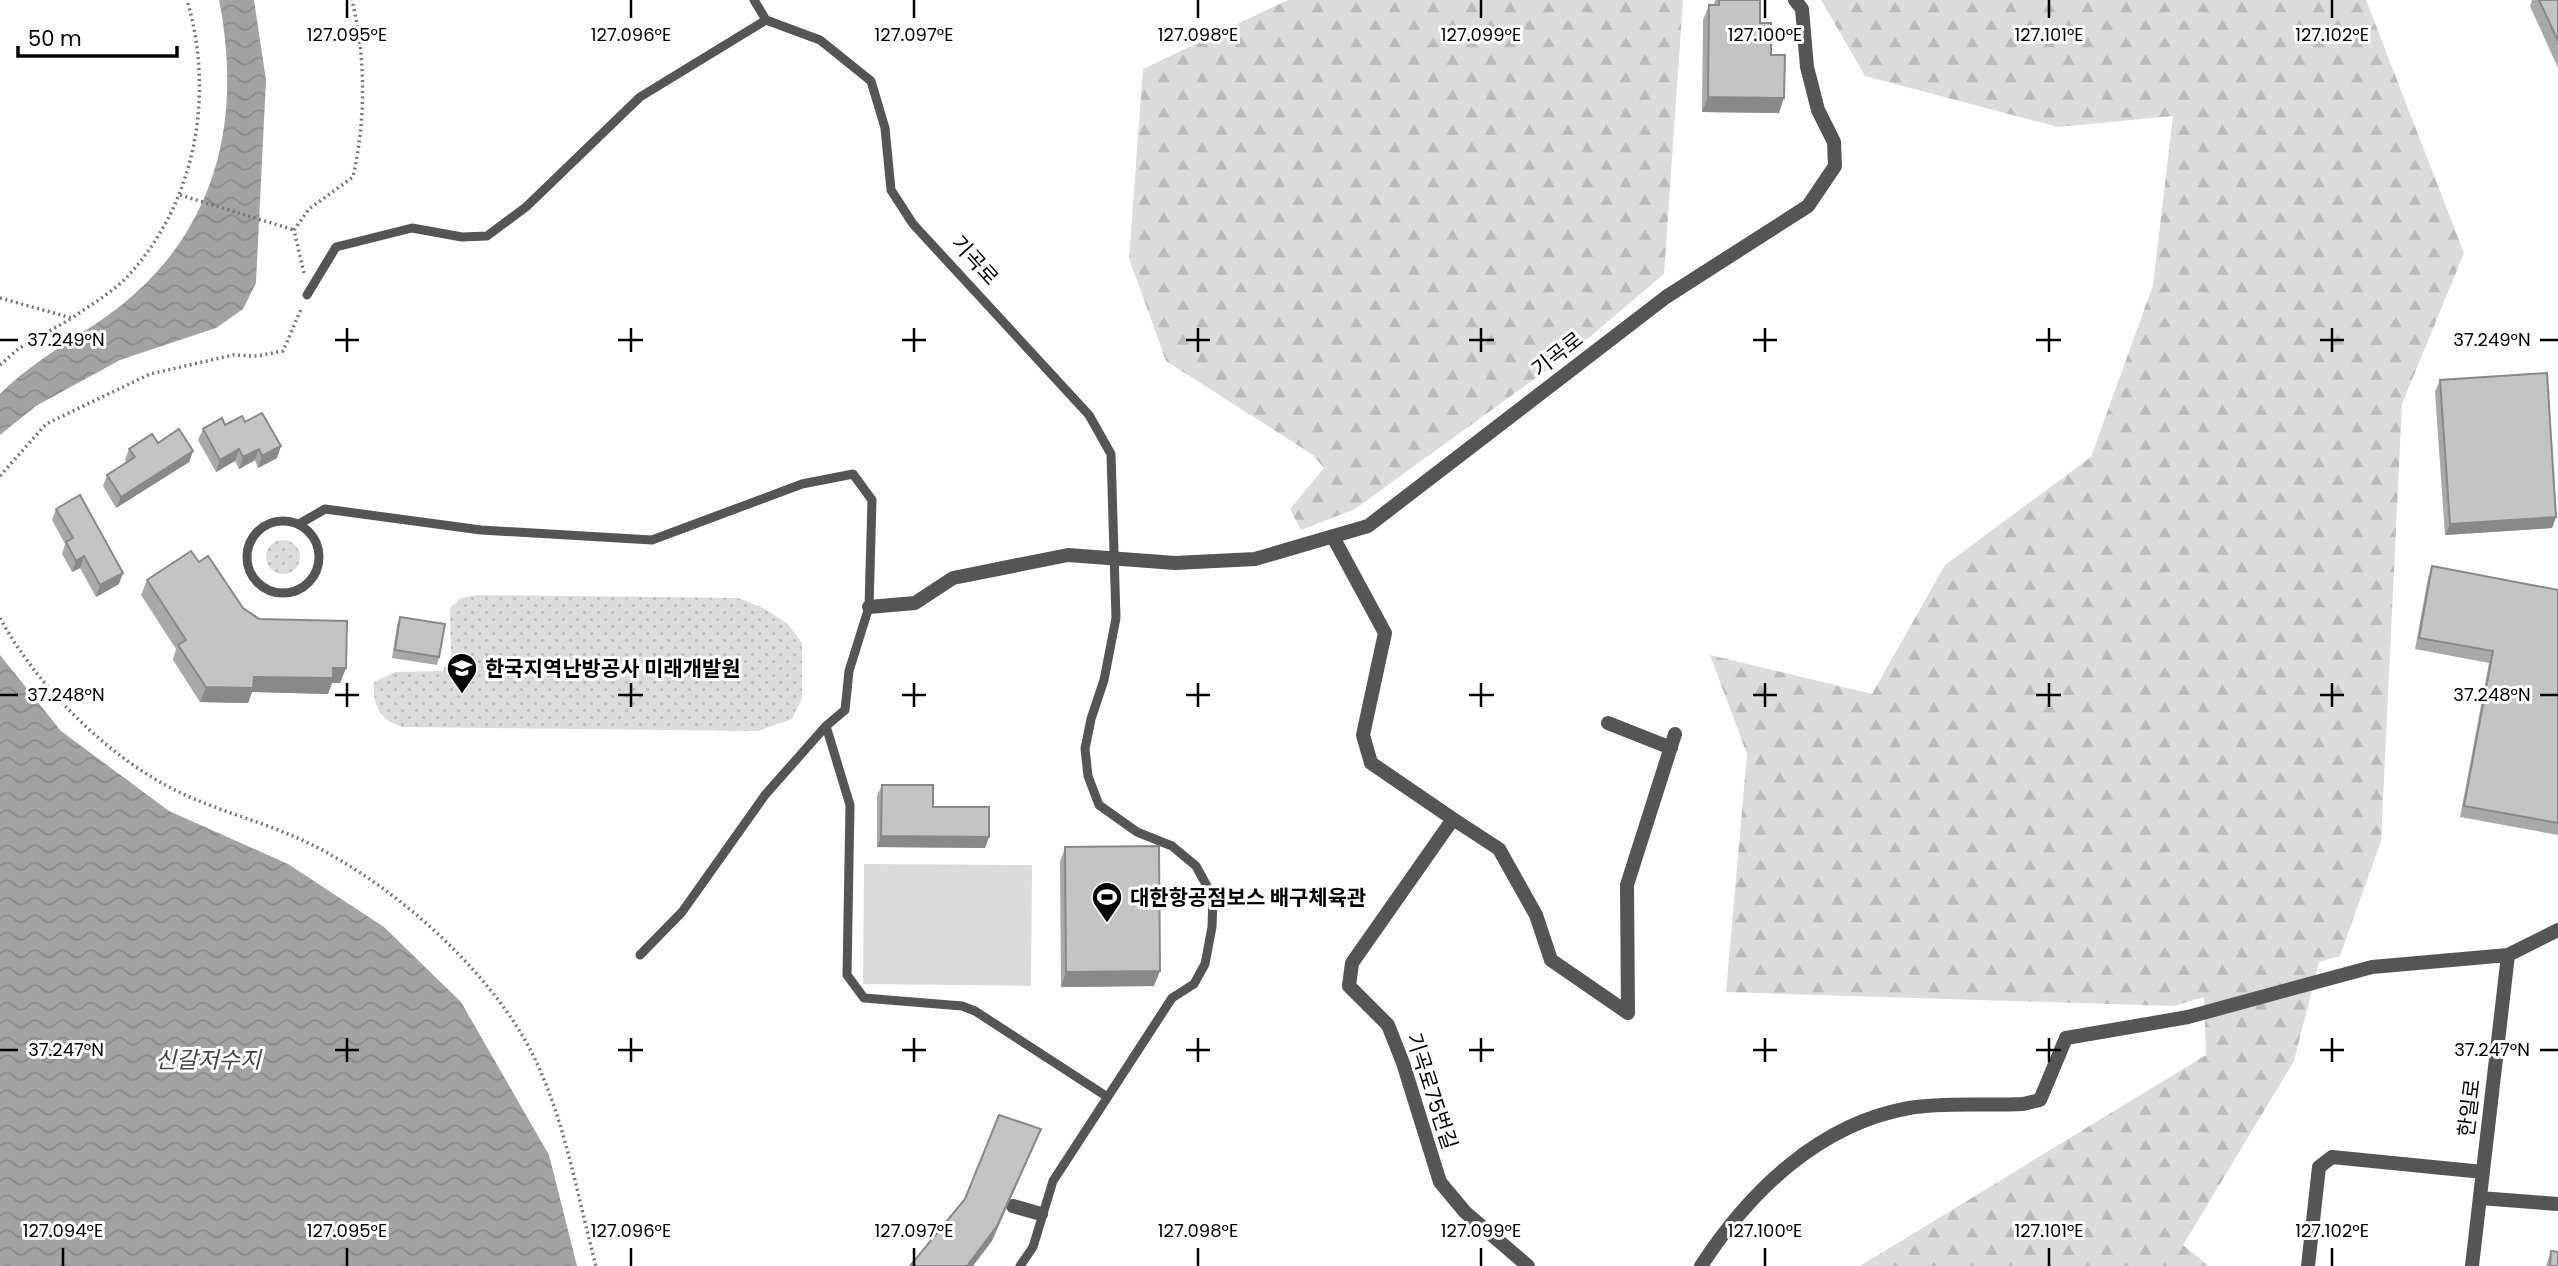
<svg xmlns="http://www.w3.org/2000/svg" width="2558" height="1266" viewBox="0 0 2558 1266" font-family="Poppins,'Noto Sans KR',sans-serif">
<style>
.grass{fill:url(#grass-dots)}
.forest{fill:url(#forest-firs)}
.pitch{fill:#dcdcdc}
.water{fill:url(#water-waves)}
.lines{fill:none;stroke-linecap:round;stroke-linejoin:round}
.path{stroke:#777;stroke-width:3.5;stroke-dasharray:2 3.5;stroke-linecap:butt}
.service{stroke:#555;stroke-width:9}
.minor{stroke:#555;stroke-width:14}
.wall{fill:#a9a9a9}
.shaded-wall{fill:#898989}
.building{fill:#c4c4c4;stroke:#898989;stroke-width:2}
.ticks{fill:none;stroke:#000;stroke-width:2.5}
.labels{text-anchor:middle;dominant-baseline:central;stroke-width:6;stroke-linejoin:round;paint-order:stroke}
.street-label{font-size:21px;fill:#000;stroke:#fff}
.poi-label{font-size:21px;font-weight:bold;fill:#000;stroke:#fff;text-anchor:start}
.water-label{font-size:23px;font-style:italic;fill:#444;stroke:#fff}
.ticks-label{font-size:18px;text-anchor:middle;fill:#000;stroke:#fff;stroke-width:6;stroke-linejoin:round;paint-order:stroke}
</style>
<defs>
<pattern id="grass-dots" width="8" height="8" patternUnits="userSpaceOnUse" patternTransform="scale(1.75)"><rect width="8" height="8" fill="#dcdcdc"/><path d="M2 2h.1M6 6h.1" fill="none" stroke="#bbb" stroke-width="1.8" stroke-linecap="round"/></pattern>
<pattern id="forest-firs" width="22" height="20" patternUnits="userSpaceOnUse" patternTransform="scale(1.75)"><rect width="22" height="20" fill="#dcdcdc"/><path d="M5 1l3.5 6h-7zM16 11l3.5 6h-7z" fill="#bbb"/></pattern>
<pattern id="water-waves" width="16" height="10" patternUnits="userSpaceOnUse" patternTransform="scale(1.75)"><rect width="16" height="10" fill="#a3a3a3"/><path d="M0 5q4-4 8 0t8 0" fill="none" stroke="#8b8b8b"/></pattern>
</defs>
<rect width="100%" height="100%" fill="#fff"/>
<path class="grass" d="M266 557a17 17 0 1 1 34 0a17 17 0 1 1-34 0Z
M477,595L738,598L763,608L787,623L802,643V698L792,719L758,731L402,727C378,719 373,706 374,682L395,672L443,671L451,655L450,608L461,598Z"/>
<path class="forest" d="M1288,0H1683L1664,274L1573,351L1355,509L1301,530L1290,509L1324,468L1313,455L1166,361L1129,258L1143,69Z
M1821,0H2366L2464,253L2402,404L2381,841L2340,956L2319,962L2294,1061L2183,1245L2209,1266H1860L2206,1055L2204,997L2174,1006L1726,992L1747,754L1710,655L1872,694L1945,565L2091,457L2153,285L2173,116L2058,127L1865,76Z"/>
<path class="pitch" d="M864,864L1032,865L1031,986L863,984Z"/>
<path class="water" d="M219,0H254L266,80L256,283L243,309L216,328L120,360L36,406L0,435V394C38,356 83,336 124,303C219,225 242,116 219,0Z
M0,655L61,731L169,811L288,864L384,927L461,1002L549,1155L577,1266H0Z"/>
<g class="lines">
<path class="path" d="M180,195L294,230
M304,273L294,230L309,209L353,177C366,118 366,59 352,0
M0,298L72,318C90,305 113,292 128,276C196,202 215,95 187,0
M0,365L18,349L72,318
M0,476L46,424L150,374L233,355L257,356L283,351L302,307
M0,618C37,686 108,758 179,792C216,810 256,820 293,836C382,874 488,966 532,1053C565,1119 577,1195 596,1266"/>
<path class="service" d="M766,20L820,40L871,81L885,128L891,190L913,224L1089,415L1111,454L1116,618L1104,680L1091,719L1085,749L1088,776L1099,805L1137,832L1172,846L1196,866L1213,897L1212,927L1205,964L1194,984L1172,998L1053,1181L1033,1247L1020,1266
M307,295L336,247L412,228L462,237L487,236L526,207L640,97L766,20L754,0
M247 557a36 36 0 1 1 72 0a36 36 0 1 1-72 0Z
M299,524L325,509L481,530L652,540L802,484L853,474L872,500L869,607L849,671L845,710L826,726L850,805L847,975L864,998L962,1006L975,1011L1106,1096
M640,955L682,912L765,795L826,726"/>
<path class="minor" d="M1333,537L1385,633L1363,735L1371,763L1453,819L1352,963L1349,986L1388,1025L1403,1063L1440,1182L1465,1212L1528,1266
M869,607L915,603L953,578L1068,555L1175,563L1255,559L1368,526L1666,297L1808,206L1835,166L1834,142L1818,110L1807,67L1802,9L1795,0
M1608,723L1671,748
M1453,819L1499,849L1536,915L1551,960L1628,1013L1627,885L1675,734
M2480,1198L2558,1204
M1013,1206L1041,1214
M1701,1266C1750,1191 1819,1124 1909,1108C1945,1102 1986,1106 2023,1104L2040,1100L2066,1038L2188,1017L2372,967L2508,955L2558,930
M2308,1266L2319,1167L2332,1157L2483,1172
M2472,1266L2508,955"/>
</g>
<path class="wall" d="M1715,0H1760V23L1771,55L1779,113L1702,112L1703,20L1709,5H1714Z
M2532,0H2558V68L2530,6Z
M2440,380L2556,517L2552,528L2445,535L2435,392Z
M245,422L277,458L258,468L255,460L239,469L235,461L216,472L198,440L203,429Z
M158,443L193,451L189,462L116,508L103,486L107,475L127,462L125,460L129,449Z
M56,509L119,584L96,597L80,568L72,572L62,554L65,544L52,520Z
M199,562L243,608L346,668L340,683H332L328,694L252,692L248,703L200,702L173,660L176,649L141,595L147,580Z
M2432,566L2558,590V835L2460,817L2489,663L2415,649L2428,578Z
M400,617L439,657L437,665L392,658L397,625Z
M882,785L933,807L989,837L985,848L877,847V796Z
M1065,847L1154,986L1061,987L1060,862Z
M2551,1251L2558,1266H2546Z"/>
<path class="shaded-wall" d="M1708,97L1784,98L1779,113L1702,112Z
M281,446L277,458L258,468L262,456Z
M239,449L235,461L216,472L220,460Z
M259,449L255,460L239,469L243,457Z
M193,451L189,462L116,508L121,497Z
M2556,517L2552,528L2445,535L2450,524Z
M84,556L80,568L72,572L76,561Z
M123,573L119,584L96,597L100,585Z
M333,668H346L340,683H332L328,694L252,692L248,703L200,702L206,687L254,677Z
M881,836L989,837L985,848L877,847Z
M1160,971L1154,986L1061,987L1066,972Z
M1041,1129L1035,1144L992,1241L973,1266H967Z"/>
<path class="building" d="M1719,0H1760V23H1771V55H1785L1784,98L1708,97L1709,5H1719Z
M2539,0H2558V41Z
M2547,373L2556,517L2450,524L2440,380Z
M262,413L281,446L262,456L259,449L243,457L239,449L220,460L203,429L222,418L225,425L242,416L245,422Z
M179,429L193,451L121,497L107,475L135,457L129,449L152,434L158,443Z
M80,495L123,573L100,585L84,556L76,561L66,542L73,538L56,509Z
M191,551L199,562L208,556L243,608L259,619L347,621L346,668H333V678L254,677L253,688L206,687L178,645L186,640L147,580Z
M2432,566L2558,590V823L2464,806L2493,651L2419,638Z
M400,617L445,624L439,657L395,650Z
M882,785H933V807H989V837L881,836Z
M1159,846L1160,971L1066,972L1065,847Z
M999,1115L1041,1129L997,1226L967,1266H910L965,1199Z
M2551,1251L2558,1252V1266H2550Z"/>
<path class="ticks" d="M347,0V18M631,0V18M914,0V18M1198,0V18M1481,0V18M1765,0V18M2049,0V18M2332,0V18M347,328V352M631,328V352M914,328V352M1198,328V352M1481,328V352M1765,328V352M2049,328V352M2332,328V352M0,340H18M335,340H359M618,340H643M902,340H926M1186,340H1210M1469,340H1494M1753,340H1777M2036,340H2061M2320,340H2344M2540,340H2558M347,683V707M631,683V707M914,683V707M1198,683V707M1481,683V707M1765,683V707M2049,683V707M2332,683V707M0,695H18M335,695H359M618,695H643M902,695H926M1186,695H1210M1469,695H1494M1753,695H1777M2036,695H2061M2320,695H2344M2540,695H2558M347,1038V1062M631,1038V1062M914,1038V1062M1198,1038V1062M1481,1038V1062M1765,1038V1062M2049,1038V1062M2332,1038V1062M0,1050H18M335,1050H359M618,1050H643M902,1050H926M1186,1050H1210M1469,1050H1494M1753,1050H1777M2036,1050H2061M2320,1050H2344M2540,1050H2558M63,1248V1266M347,1248V1266M631,1248V1266M914,1248V1266M1198,1248V1266M1481,1248V1266M1765,1248V1266M2049,1248V1266M2332,1248V1266"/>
<defs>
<g id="school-pin" transform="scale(1.575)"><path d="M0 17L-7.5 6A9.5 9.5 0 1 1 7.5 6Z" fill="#000" stroke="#fff"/><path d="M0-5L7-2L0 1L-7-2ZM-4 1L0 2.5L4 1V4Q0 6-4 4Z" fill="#fff"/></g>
<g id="stadium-pin" transform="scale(1.575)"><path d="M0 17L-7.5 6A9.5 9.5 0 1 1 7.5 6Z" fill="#000" stroke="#fff"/><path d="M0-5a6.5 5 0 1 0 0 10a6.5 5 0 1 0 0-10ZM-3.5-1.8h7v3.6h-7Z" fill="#fff"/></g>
</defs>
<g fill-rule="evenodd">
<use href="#school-pin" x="462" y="668"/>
<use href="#stadium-pin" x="1107" y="897"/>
</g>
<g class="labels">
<g class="street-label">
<text transform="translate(975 260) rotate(48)">기곡로</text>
<text transform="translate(1557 354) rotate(-38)">기곡로</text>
<text transform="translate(1432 1091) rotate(72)">기곡로75번길</text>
<text transform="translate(2469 1108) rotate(-83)">한일로</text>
</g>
<g class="poi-label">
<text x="485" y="668">한국지역난방공사 미래개발원</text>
<text x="1130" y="897">대한항공점보스 배구체육관</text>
</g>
<g class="water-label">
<text x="208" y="1060">신갈저수지</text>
</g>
</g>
<g class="ticks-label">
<text x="347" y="41">127.095°E</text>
<text x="631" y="41">127.096°E</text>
<text x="914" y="41">127.097°E</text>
<text x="1198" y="41">127.098°E</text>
<text x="1481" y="41">127.099°E</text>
<text x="1765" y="41">127.100°E</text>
<text x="2049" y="41">127.101°E</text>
<text x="2332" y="41">127.102°E</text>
<text x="66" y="346">37.249°N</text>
<text x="2492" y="346">37.249°N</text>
<text x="66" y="701">37.248°N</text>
<text x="2492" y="701">37.248°N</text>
<text x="66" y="1056">37.247°N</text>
<text x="2492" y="1056">37.247°N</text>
<text x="63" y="1237">127.094°E</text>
<text x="347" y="1237">127.095°E</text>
<text x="631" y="1237">127.096°E</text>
<text x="914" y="1237">127.097°E</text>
<text x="1198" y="1237">127.098°E</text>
<text x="1481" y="1237">127.099°E</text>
<text x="1765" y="1237">127.100°E</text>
<text x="2049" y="1237">127.101°E</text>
<text x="2332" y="1237">127.102°E</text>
</g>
<path d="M18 46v10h159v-10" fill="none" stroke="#000000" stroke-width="3.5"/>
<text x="28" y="46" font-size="21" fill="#000000" stroke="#ffffff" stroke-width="5" paint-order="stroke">50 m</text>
</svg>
